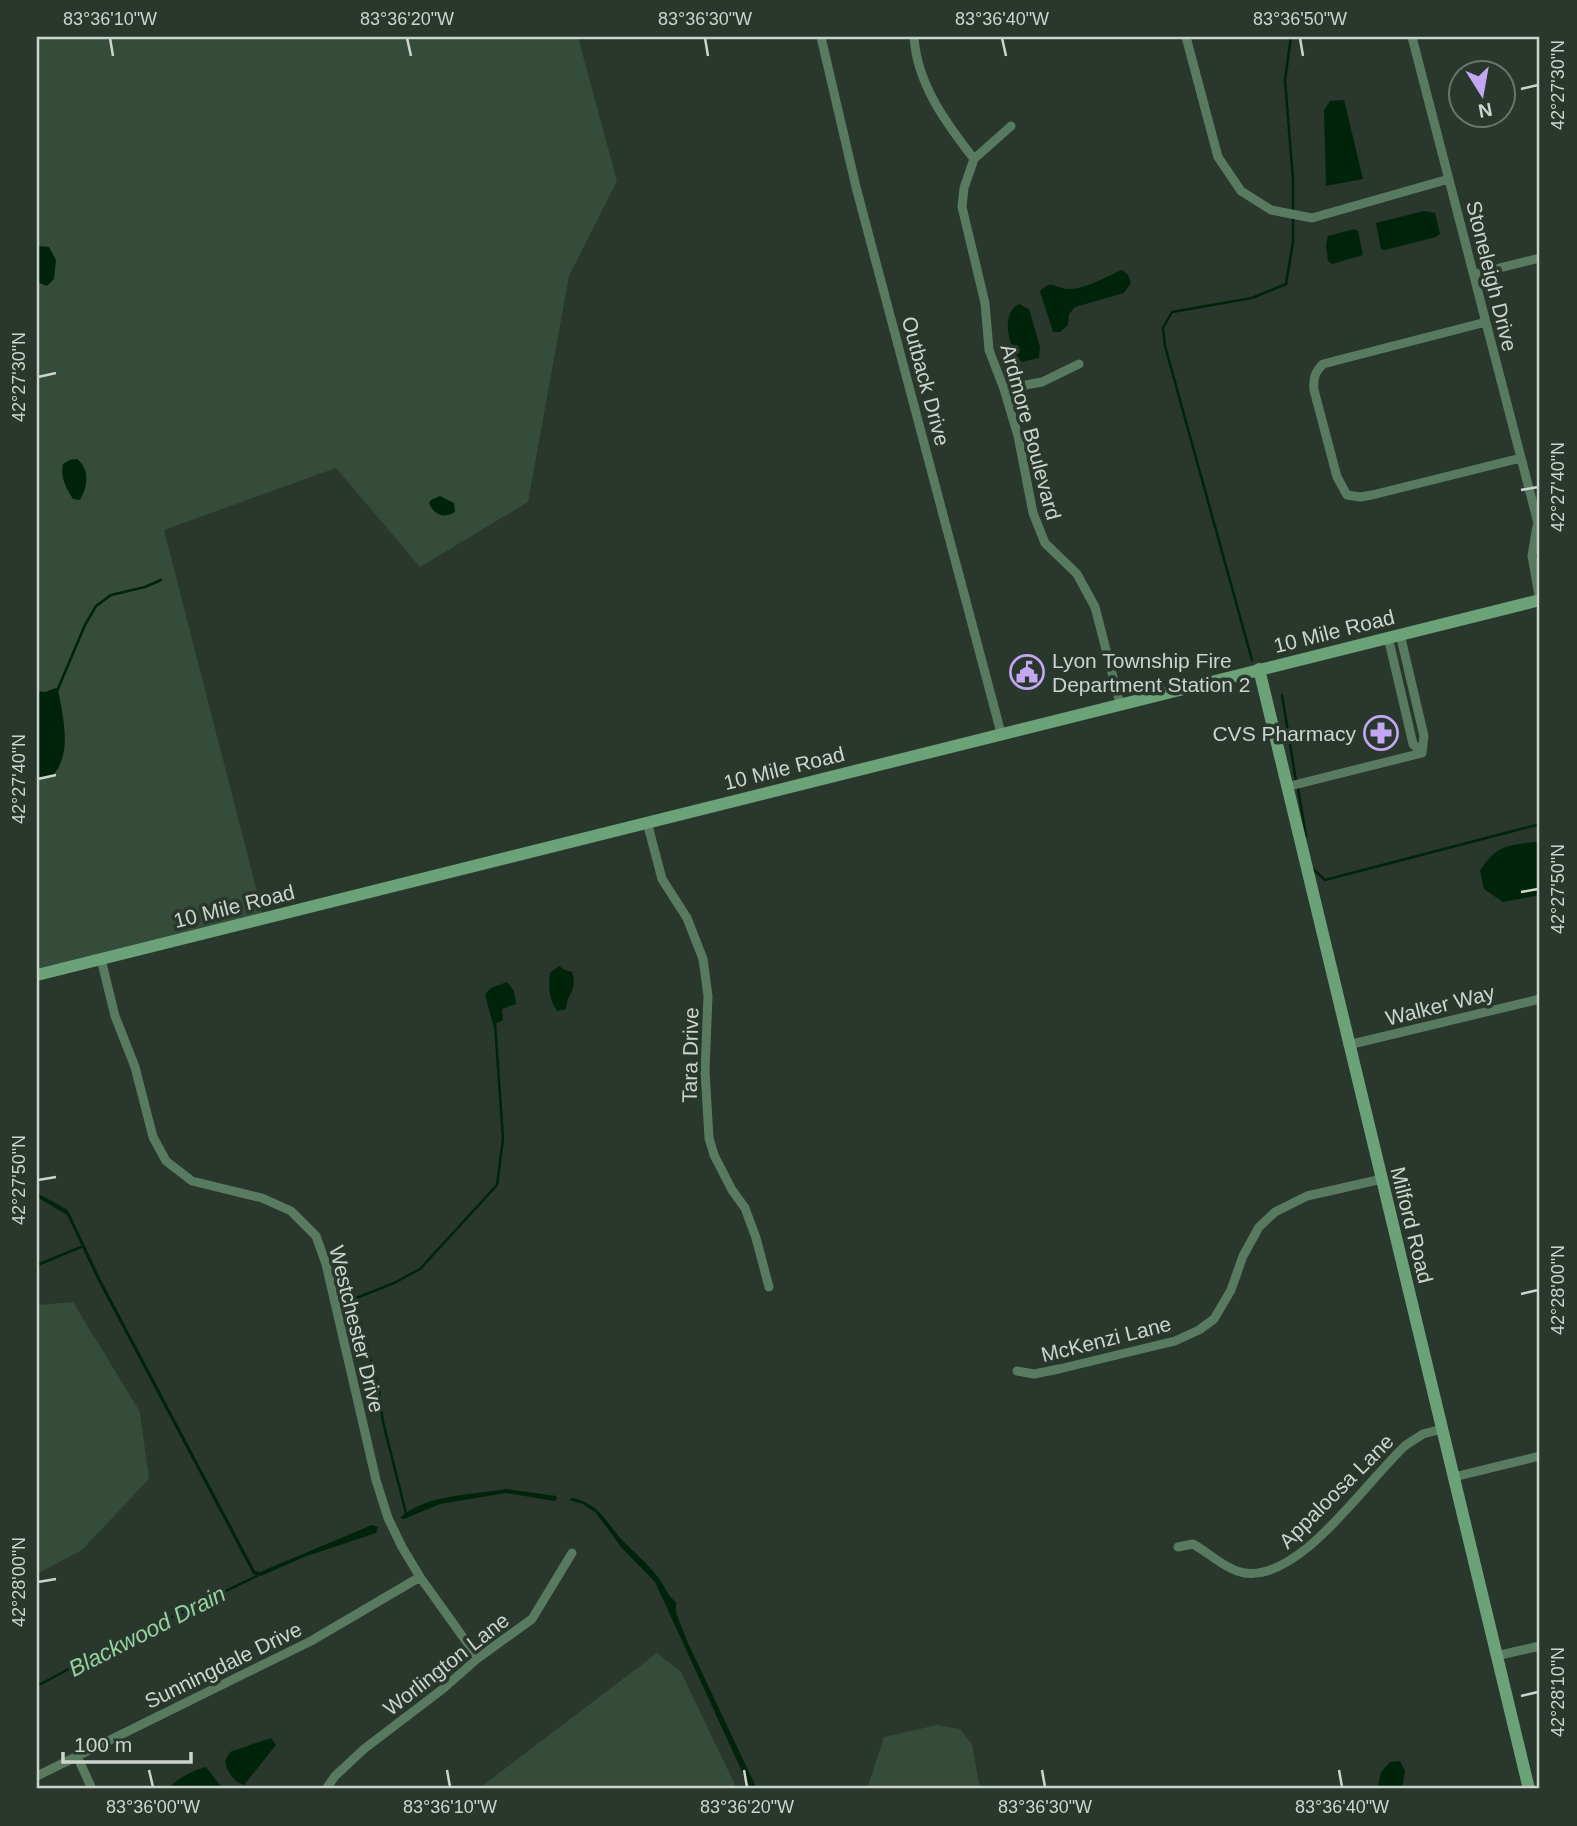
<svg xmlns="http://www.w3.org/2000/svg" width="1577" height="1826" viewBox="0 0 1577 1826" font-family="Helvetica,sans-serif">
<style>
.green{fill:#344c39}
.water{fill:#00240b}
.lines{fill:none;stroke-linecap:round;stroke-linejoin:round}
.stream{stroke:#00240b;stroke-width:2.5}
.street{stroke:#587a60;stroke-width:9}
.secondary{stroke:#6ba278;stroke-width:12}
.ticks{fill:none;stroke:#ccd4cd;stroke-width:2.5}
.labels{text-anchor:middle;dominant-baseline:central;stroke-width:7;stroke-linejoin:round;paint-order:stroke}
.street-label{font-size:21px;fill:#ccd4cd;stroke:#29372c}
.poi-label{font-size:21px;fill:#ccd4cd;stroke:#29372c;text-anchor:start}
.water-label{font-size:23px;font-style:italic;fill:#93d2a1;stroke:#29372c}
.neatline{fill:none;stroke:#ccd4cd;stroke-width:2.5}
.ticks-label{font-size:18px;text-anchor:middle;fill:#ccd4cd}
</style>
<rect width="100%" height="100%" fill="#29372c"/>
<path class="green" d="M37,37H578L617,181L569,276L528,502L420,567L336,468L164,530L263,915L37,970Z
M73,1302L140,1412L149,1479L82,1550L37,1574V1305Z
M657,1653L681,1672L737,1789H478Z
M937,1725L960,1729L972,1744L980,1789H867L884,1737Z"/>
<path class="water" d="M1344,100L1363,179L1326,186L1324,110L1330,101Z
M1424,211L1435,213L1440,234L1436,237L1385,250L1381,249L1376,223Z
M1354,229L1358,231L1363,255L1332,264L1328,261L1326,245L1328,236Z
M37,246L49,247L56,260L54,279L47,286L37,282Z
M1122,270L1128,275L1131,283L1124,293L1075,307L1069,314L1068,325L1060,332H1053L1040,291C1052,278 1056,289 1070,289C1086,289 1107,276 1122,270Z
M1019,304L1029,309L1040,347L1039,358L1022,362C1008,348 1000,314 1019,304Z
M77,459C90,469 88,486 80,500L73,499C66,487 60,478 63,464L70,460Z
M440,496L454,503L455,512C444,519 434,515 429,503L431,500Z
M56,688L58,690C63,716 73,755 52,776L37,777V691L45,692Z
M1540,841V895L1503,902L1484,889L1480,871C1497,843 1510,846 1540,841Z
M559,966L565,970L572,972C578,991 567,992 566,1009L557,1011C549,1000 548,986 550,973Z
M507,982L514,991L516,1004L502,1009L503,1020L493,1025L485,994L491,988Z
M37,1193L68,1210L100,1278L255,1571L260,1572L372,1525L378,1527L376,1533L304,1557L261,1576L253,1574L97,1279L67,1215L37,1197Z
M506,1489L556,1496L557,1499L554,1501L506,1493L440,1504L404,1519L400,1518C425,1494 474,1495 506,1489Z
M573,1498C602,1505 606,1524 626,1544C637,1555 648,1564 657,1576C665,1585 666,1595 676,1602V1613L688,1643L757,1789H751L745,1778L655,1582L621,1547L596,1513L583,1504L569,1500Z
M271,1738L276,1745L244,1785C234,1782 226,1771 225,1761L230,1752Z
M1400,1761L1405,1771L1402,1789H1377L1381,1772L1390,1762Z
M206,1767L223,1789H169C175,1779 194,1770 206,1767Z"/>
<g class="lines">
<path class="stream" d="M1252,660L1165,346L1163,328L1172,312L1252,298L1286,284L1293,242V180L1285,80L1291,37
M57,691L85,625L96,606L111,595L145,587L161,580
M1282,695L1296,781
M1298,788L1306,836
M1313,869L1325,880L1540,824
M37,1265L81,1247
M406,1513L383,1422L379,1390L354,1299L394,1283L420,1269L497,1185L503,1139L495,1023
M37,1686L112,1646L257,1576"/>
<path class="street" d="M821,37L856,187L1001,733
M914,37C917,84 946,123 974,159
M1186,37L1218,157L1241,191L1271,210L1312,218L1449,179
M1412,37L1540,531
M1011,126L974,159L964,188L962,207L985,303L989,350L1004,389L1018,436L1033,513L1045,543L1077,574L1095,607L1120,704
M1475,274L1540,258
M1486,322L1323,364C1315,372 1313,378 1314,390L1337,477L1347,495L1360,497L1372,495L1521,458
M1004,389L1042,382L1079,364
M1537,526L1532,556L1540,601
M1388,637L1413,744L1422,753L1424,736L1400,634
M1286,787L1422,753
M647,822L662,879L687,918L703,959L708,996L705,1071L709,1138L714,1155L732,1190L745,1208L756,1238L769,1287
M101,959L115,1016L135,1067L153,1137L166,1161L192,1181L262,1198L291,1211L316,1236L326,1264L376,1480L388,1518L402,1547L420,1577L478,1658
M1348,1045L1540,999
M1017,1371L1034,1374L1059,1369L1175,1341L1199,1330L1214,1319L1231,1290L1243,1256L1259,1227L1275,1212L1307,1196L1382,1179
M1454,1477L1540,1456
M1178,1547L1193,1544C1209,1553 1228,1571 1245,1573C1301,1581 1367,1480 1406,1445L1423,1434L1442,1429
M1496,1656L1540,1646
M77,1756L92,1789
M37,1776L311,1641L420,1577
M326,1789L335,1776L364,1749L444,1688L478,1658L532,1619L572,1553"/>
<path class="secondary" d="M1259,669L1529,1789
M37,975L1540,600"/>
</g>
<path class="ticks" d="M110,38L113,56M407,38L411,56M705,38L708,56M1002,38L1006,56M1300,38L1303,56M1521,89L1538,85M38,377L56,373M1521,490L1538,487M38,779L56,775M1521,892L1538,889M38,1180L56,1177M1521,1294L1538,1290M38,1582L56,1579M1521,1696L1538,1692M149,1770L153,1787M447,1770L450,1787M744,1770L747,1787M1042,1770L1045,1787M1339,1770L1342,1787"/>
<defs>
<g id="civic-ring" transform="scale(1.75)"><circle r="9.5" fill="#29372c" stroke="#c3a7f2" stroke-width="1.5"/><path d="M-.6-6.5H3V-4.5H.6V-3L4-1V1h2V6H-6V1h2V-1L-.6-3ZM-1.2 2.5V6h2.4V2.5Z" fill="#c3a7f2"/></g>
<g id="pharmacy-ring" transform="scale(1.75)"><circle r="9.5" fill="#29372c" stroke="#c3a7f2" stroke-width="1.5"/><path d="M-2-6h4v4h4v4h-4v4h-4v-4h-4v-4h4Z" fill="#c3a7f2"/></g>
</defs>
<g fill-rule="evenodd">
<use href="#civic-ring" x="1027" y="672"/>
<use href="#pharmacy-ring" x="1381" y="733"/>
</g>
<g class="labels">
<g class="street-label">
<text transform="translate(1492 276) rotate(76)">Stoneleigh Drive</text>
<text transform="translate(926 381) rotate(75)">Outback Drive</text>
<text transform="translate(1031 432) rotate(75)">Ardmore Boulevard</text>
<text transform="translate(1334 631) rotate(-14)">10 Mile Road</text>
<text transform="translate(784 768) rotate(-14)">10 Mile Road</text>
<text transform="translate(234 906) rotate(-14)">10 Mile Road</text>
<text transform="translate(1440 1005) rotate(-14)">Walker Way</text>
<text transform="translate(690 1055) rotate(-89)">Tara Drive</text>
<text transform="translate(1412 1225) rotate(76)">Milford Road</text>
<text transform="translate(357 1329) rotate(76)">Westchester Drive</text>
<text transform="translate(1106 1339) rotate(-14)">McKenzi Lane</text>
<text transform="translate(1336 1491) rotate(-45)">Appaloosa Lane</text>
<text transform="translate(446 1664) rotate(-38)">Worlington Lane</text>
<text transform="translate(223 1665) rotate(-26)">Sunningdale Drive</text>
</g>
<g class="poi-label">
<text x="1052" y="660">Lyon Township Fire<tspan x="1052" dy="24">Department Station 2</tspan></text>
<text x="1356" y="733" text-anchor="end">CVS Pharmacy</text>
</g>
<g class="water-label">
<text transform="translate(147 1631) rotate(-27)">Blackwood Drain</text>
</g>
</g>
<rect width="1577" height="1826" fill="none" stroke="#29372c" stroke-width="77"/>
<g transform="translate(1482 94) rotate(169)"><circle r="33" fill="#29372c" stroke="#6a766c" stroke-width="2"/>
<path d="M0-5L12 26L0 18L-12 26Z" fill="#c3a7f2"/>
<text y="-10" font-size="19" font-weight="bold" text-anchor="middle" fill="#ccd4cd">N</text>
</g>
<path d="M63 1752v10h128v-10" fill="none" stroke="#ccd4cd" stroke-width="3.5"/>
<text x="74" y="1752" font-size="21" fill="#ccd4cd" stroke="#29372c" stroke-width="5" paint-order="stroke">100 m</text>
<rect x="38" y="38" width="1500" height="1749" class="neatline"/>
<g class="ticks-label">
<text x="110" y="25">83°36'10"W</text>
<text x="407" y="25">83°36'20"W</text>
<text x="705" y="25">83°36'30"W</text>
<text x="1002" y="25">83°36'40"W</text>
<text x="1300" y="25">83°36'50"W</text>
<text transform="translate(1558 85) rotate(-90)" y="6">42°27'30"N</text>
<text transform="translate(19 377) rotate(-90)" y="6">42°27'30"N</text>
<text transform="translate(1558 487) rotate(-90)" y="6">42°27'40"N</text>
<text transform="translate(19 779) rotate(-90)" y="6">42°27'40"N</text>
<text transform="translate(1558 889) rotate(-90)" y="6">42°27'50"N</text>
<text transform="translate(19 1180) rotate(-90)" y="6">42°27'50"N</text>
<text transform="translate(1558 1290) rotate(-90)" y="6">42°28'00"N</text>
<text transform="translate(19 1582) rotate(-90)" y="6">42°28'00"N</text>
<text transform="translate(1558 1692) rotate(-90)" y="6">42°28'10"N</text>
<text x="153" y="1813">83°36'00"W</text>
<text x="450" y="1813">83°36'10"W</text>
<text x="747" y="1813">83°36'20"W</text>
<text x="1045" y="1813">83°36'30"W</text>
<text x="1342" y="1813">83°36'40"W</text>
</g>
</svg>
